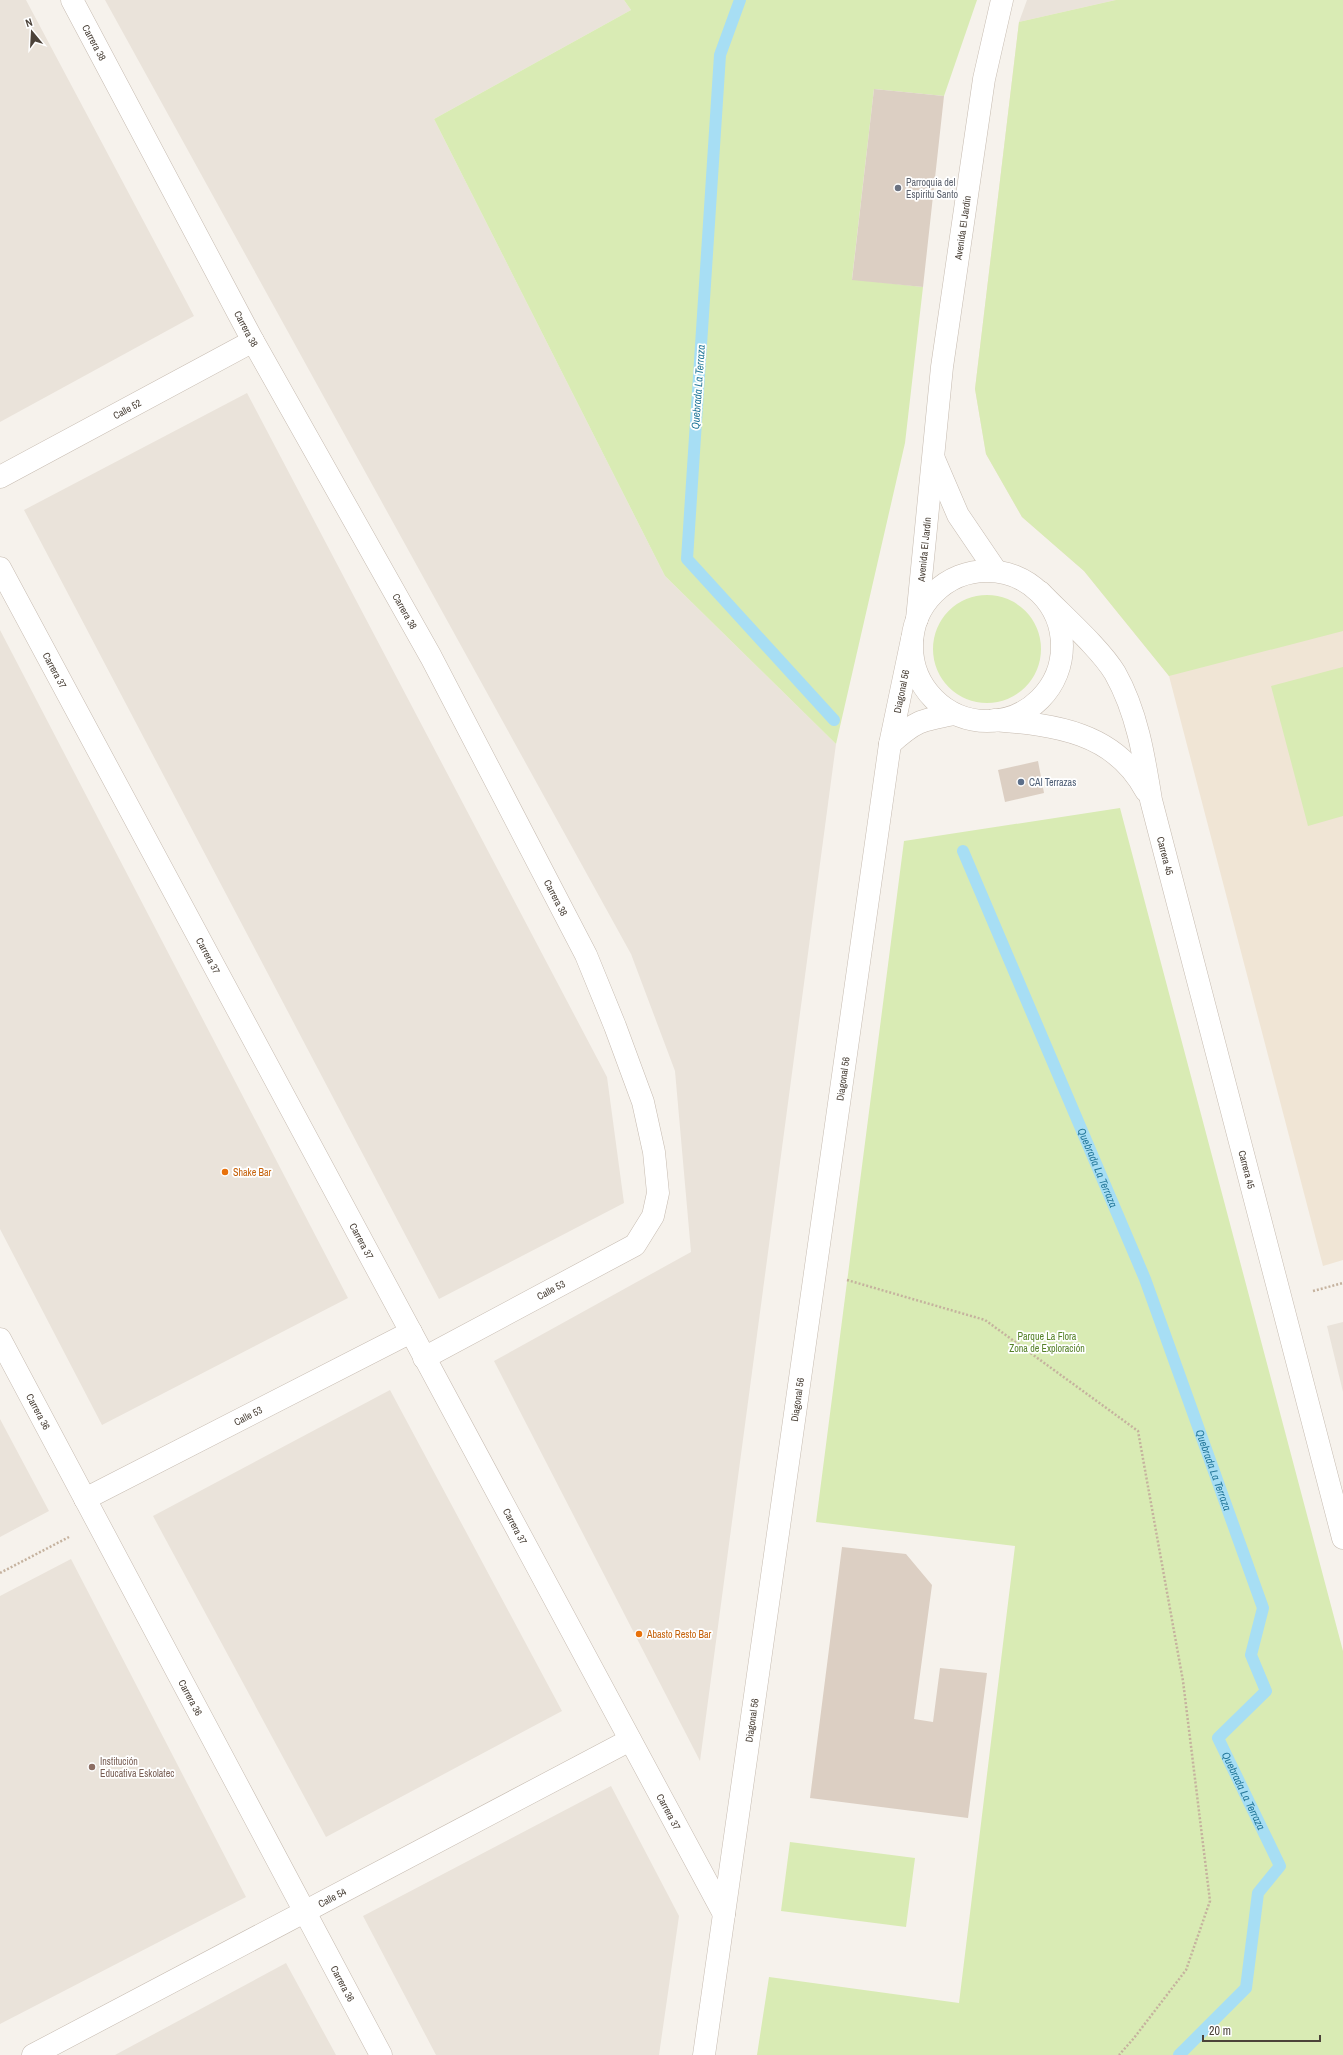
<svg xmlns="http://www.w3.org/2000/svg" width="1343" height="2055" viewBox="0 0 1343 2055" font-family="'Archivo Narrow',sans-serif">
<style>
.residential{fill:#eae3da}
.education{fill:#f0e5d5}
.green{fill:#d9ebb4}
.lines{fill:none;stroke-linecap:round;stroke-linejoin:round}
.stream{stroke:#a7def4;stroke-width:12}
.building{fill:#dccfc3}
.minor-casing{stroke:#c6bbb0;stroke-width:23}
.tertiary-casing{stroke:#c6bbb0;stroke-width:23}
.path{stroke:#c5b29e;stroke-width:2.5;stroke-dasharray:2 2;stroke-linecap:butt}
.minor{stroke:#fff;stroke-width:22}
.tertiary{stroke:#fff;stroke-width:22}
.worship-dot{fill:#6b7280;stroke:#fff;stroke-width:1.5}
.service-dot{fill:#5c6f8a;stroke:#fff;stroke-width:1.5}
.food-dot{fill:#e8710a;stroke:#fff;stroke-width:1.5}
.education-dot{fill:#8d6e63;stroke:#fff;stroke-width:1.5}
.labels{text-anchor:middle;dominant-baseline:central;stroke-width:3.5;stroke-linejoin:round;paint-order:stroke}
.street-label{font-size:10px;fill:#4b4239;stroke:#fff}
.worship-label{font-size:10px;fill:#5b616d;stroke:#fff;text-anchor:start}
.service-label{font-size:10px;fill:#4e5e75;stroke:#fff;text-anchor:start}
.food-label{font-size:10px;fill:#c56008;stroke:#fff;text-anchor:start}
.park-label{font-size:10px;fill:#558128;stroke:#fff}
.education-label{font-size:10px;fill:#785e54;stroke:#fff;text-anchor:start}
.water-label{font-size:11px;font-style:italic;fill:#26799b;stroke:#fff}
</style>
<rect width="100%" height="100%" fill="#f6f2ec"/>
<path class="residential" d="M0,0H26L194,316L0,422Z
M105,0H624L631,10L434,119L665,576L836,744L700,1761L494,1361L691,1252L675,1071L631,954Z
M1027,0H1116L1019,22Z
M247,393L607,1077L624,1203L439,1299L24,510Z
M0,630L348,1298L102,1425L0,1229Z
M1343,1322V1392L1327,1326Z
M390,1390L562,1711L326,1837L153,1516Z
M0,1419L49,1511L0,1537Z
M71,1559L246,1897L0,2024V1596Z
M611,1786L679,1916L659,2055H436L363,1916Z
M286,1963L336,2055H115Z"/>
<path class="education" d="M1116,0H1343V1260L1323,1266L1169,676L1084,571L1022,517L986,454L975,389L1019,22Z"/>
<path class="green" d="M624,0H977L944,96L874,89L852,279L923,287L905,443L836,744L665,576L434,119L631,10Z
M1116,0H1343V631L1169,676L1084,571L1022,517L986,454L975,389L1019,22Z
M933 649a54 54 0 1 1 108 0a54 54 0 1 1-108 0Z
M1343,667V816L1308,826L1271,686Z
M1120,808L1343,1651V2055H757L769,1977L959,2003L1015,1546L816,1522L904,841Z
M790,1842L915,1858L906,1927L781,1911Z"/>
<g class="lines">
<g class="stream">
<path d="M740,0L720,55L687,559L834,720"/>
<path id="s1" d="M963,851L1145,1279L1263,1608L1251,1655L1266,1691L1218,1738L1280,1866L1258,1893L1246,1988L1179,2055"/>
</g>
</g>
<path class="building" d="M874,89L944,96L923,287L852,280Z
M1038,761L1044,793L1005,802L998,770Z
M842,1547L906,1554L932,1585L914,1719L933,1722L940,1668L987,1673L968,1818L810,1798Z"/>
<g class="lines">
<g class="minor-casing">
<g id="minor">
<path id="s2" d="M72,0L253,341L431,657L586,955L615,1026L643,1102L654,1152L658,1193L653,1216L635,1245L424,1358"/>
<path d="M934,459L958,515L996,571"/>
<path id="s3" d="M0,477L253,341"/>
<path id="s4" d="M0,568L724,1914"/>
<circle cx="987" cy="646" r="75"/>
<path id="s5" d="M917,619L942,367L984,79L1002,0"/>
<path id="s6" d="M85,1499L411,1332"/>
<path id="s7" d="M33,2055L630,1740"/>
</g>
</g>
<g class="tertiary-casing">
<g id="tertiary">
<path id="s8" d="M1040,592C1061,614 1100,648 1115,673C1137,712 1144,756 1151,800L1343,1538"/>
<path d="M994,720C1055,725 1115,732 1146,791"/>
<path d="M890,744C915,721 921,720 954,714"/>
<path id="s9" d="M0,1339L381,2055"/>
<path id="s10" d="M704,2055L890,744L912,639"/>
</g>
</g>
<path class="path" d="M847,1280L985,1320L1138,1431L1183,1681L1210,1901L1186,1970L1134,2038L1119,2055
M1313,1291L1343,1283
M0,1573L69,1537"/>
<use href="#minor" class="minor"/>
<use href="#tertiary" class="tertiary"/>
</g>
<circle class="worship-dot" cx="898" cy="188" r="4"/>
<circle class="service-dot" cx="1021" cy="782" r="4"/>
<g class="food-dot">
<circle cx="225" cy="1172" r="4"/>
<circle cx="639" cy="1634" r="4"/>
</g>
<circle class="education-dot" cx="92" cy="1767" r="4"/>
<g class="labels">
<g class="street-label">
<text stroke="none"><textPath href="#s2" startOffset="48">Carrera 38</textPath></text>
<text stroke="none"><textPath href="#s5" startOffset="394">Avenida El Jardín</textPath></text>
<text stroke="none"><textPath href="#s2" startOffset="372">Carrera 38</textPath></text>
<text stroke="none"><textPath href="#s3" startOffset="144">Calle 52</textPath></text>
<text stroke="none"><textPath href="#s5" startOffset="70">Avenida El Jardín</textPath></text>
<text stroke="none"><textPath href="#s2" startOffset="696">Carrera 38</textPath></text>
<text stroke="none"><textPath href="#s4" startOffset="116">Carrera 37</textPath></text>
<text stroke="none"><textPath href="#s10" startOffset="1378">Diagonal 56</textPath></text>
<text stroke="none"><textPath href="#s8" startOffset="301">Carrera 45</textPath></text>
<text stroke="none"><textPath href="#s2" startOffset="1020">Carrera 38</textPath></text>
<text stroke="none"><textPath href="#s4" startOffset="440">Carrera 37</textPath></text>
<text stroke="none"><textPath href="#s10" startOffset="986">Diagonal 56</textPath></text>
<text stroke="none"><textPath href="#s8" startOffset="625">Carrera 45</textPath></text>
<text stroke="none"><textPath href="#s4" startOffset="764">Carrera 37</textPath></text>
<text transform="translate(551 1290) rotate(-28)">Calle 53</text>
<text stroke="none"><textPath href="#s10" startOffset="662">Diagonal 56</textPath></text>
<text stroke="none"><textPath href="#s9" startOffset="82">Carrera 36</textPath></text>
<text stroke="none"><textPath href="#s6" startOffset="183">Calle 53</textPath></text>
<text stroke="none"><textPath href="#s4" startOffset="1088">Carrera 37</textPath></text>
<text stroke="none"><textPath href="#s9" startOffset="406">Carrera 36</textPath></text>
<text stroke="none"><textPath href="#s10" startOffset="338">Diagonal 56</textPath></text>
<text stroke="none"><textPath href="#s4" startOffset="1412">Carrera 37</textPath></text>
<text stroke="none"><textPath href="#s7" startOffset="338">Calle 54</textPath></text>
<text stroke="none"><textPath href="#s9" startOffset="730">Carrera 36</textPath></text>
</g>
<g class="worship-label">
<text x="906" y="182">Parroquia del<tspan x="906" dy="12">Espiritu Santo</tspan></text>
</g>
<g class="service-label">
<text x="1029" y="782">CAI Terrazas</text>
</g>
<g class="food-label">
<text x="233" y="1172">Shake Bar</text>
<text x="647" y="1634">Abasto Resto Bar</text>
</g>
<g class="park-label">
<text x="1047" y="1336">Parque La Flora<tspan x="1047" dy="12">Zona de Exploración</tspan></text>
</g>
<g class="education-label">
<text x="100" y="1761">Institución<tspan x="100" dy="12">Educativa Eskolatec</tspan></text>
</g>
<g class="water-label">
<text transform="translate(698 387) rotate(-86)">Quebrada La Terraza</text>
<text stroke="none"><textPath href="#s1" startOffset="344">Quebrada La Terraza</textPath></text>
<text stroke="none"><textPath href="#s1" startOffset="668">Quebrada La Terraza</textPath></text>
<text stroke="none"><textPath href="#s1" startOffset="1028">Quebrada La Terraza</textPath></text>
</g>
</g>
<g transform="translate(32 32) rotate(342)" stroke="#ffffff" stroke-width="3" paint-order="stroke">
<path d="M0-3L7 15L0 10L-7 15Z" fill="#4b4239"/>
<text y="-6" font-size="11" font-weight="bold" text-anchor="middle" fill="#4b4239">N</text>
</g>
<path d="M1203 2035v6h117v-6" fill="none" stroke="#4b4239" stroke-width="2"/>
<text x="1209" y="2035" font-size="12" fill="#4b4239" stroke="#ffffff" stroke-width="3" paint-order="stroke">20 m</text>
</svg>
